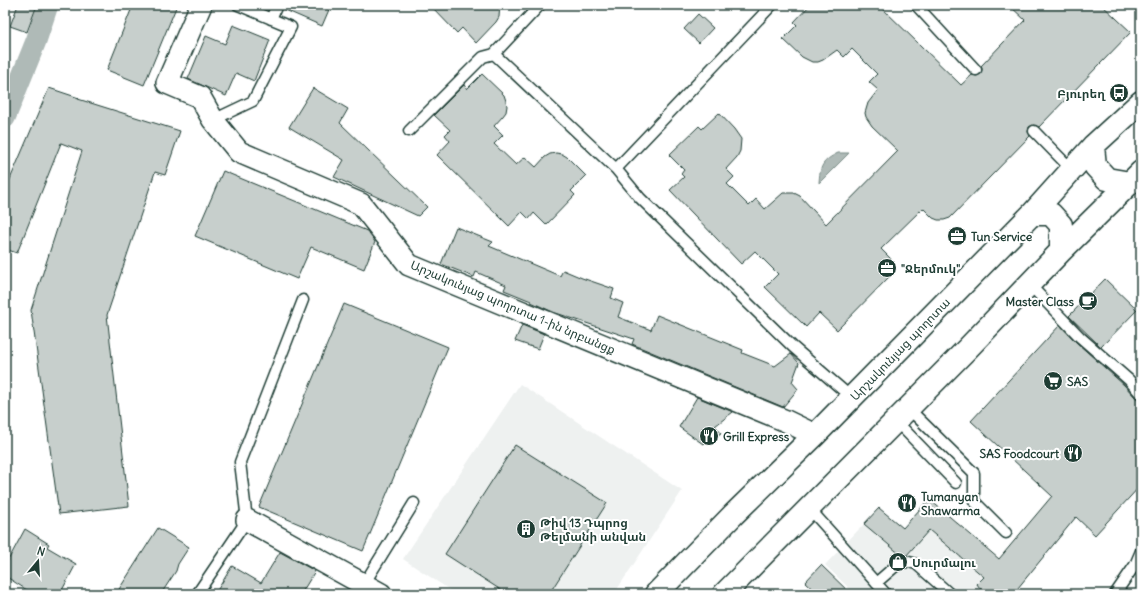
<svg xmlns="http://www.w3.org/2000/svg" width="1146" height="599" viewBox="0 0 1146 599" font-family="Delius,'Noto Sans Armenian',sans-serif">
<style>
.built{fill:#eef1f0}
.water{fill:#afbab7;stroke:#758883}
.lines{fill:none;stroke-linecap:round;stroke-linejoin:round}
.canal{stroke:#afbab7;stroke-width:21}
.building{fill:#c7cfcc;stroke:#1f3d34}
.service-casing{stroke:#1f3d34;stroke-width:13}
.minor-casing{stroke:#1f3d34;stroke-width:24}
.primary-casing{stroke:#1f3d34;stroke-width:25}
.service{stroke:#fff;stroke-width:10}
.minor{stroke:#fff;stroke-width:21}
.primary{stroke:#fff;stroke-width:22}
.labels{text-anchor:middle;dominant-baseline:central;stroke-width:4;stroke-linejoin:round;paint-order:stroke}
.poi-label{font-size:12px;font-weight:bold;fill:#1f3d34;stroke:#fff;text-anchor:start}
.street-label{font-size:12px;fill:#1f3d34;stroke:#fff}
</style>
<rect width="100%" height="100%" fill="#fff"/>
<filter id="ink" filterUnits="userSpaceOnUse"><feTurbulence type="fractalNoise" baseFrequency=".025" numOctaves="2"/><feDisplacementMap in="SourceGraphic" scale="8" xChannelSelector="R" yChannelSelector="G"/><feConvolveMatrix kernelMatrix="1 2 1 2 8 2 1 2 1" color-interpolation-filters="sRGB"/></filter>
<g filter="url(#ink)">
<path class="built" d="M520,384L682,491L614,594H456L403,559Z
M864,524L904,558L929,530L982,576L977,584L984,594H855L825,565Z"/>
<path class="water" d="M838,153H849L819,183C820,166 822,161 838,153Z"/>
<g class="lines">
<path class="canal" d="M5,118L36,41L48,5"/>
</g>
<path class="building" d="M18,5H37L27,32L10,26Z
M133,5H177L144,85L107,70Z
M283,5H331L322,26L283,9Z
M430,5H500L499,17L496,22L476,43L462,28L457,33Z
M810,5H879L961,85L972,75L977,76L981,74L982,69L981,66L1025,20L1009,5H1102L1131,32L1039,127L1033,125L1029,127L1028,132L1030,136L950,218L944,220H938L933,218L923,208L881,249L890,258L892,262L893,267L890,276L837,330L819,313L806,327L765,287L778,274L755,251L741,264L670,190L684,177L681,174L684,170L669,155L699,126L702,129L719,113L734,129L741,139L740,151L737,157L726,169L734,177L727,184L749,206L756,199L765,209L783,193H794L800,196L826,224L898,151L872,126L866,117L865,113L868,103L878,90L869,82L877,74L852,49L844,57L837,50L823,60L818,62H812L802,57L783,39L797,25L794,22Z
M698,14L713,28L699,43L684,29Z
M233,25L270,40L254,81L236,73L226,96L188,79L206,36L225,44Z
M482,74L504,95L506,101L507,106L506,112L503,116L494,126L503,135L494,144L516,165L525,157L536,167L545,157L550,154L556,153L562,154L567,157L586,176L571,191L575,195L546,225L534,213L529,219L522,212L509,226L437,155L450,141L445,135L450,130L434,115L464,85L467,89Z
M49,88L79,98L78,99L180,131L165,175L155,172L107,315L129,506L59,514L31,310L82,151L61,143L17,253L5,249V191Z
M313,88L348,109L340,123L427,207L418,216L334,177L344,160L289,127Z
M223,171L367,231L375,242L364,269L311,247L297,279L195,236Z
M456,227L493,242L489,246L560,276L563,270L582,278L614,289L611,298L623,303L618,317L651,330L657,315L743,350L742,353L775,366L791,354L799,363L792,382L798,389L783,407L632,344L634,339L553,312L531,302V301L504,290L506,285L476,272L474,277L441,264Z
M1105,279L1137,310L1101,347L1069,316Z
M344,304L448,347L363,551L259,507Z
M522,325L544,334L538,349L515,341Z
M1060,325L1076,342L1124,385L1136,398L1141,400V485L1095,535L1076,517L1013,594H984L977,584L984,577L929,530L906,556H902L864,524L879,508L903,528L929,499L999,559L1052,496L971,421Z
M697,397L733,412L715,426L721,433L703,444L679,427Z
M515,445L607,503L549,594H507L445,554Z
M158,528L189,547L178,564L176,571L161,594H116Z
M25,529L49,544L47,547L76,564L60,594H36L27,590L5,576V566Z
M280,552L315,571L301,594H215L232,566L261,583Z
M821,565L851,594H818L805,582Z"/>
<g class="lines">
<g class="service-casing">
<path id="service" d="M916,5L976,70
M271,19L277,5
M494,54L616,169L640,198L793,347L852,398
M213,120L253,101L291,27L238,5
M409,131L483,57L494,54L540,5
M1034,131L1072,170
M616,169L772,5
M1029,284L1080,337L1129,380L1141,394
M908,408L974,473V501L1006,533
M896,421L956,483
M809,508L886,594
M876,583L899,563L909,562L916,564L950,594
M364,584L414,503
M197,594L247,520L240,462L303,300
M1115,594L1135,565L1141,551"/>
</g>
<g class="minor-casing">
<path id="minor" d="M201,5L167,83L200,97L213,120L239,152L361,204L409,265L786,421L815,435
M247,520L381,594"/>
</g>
<g class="primary-casing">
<path id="primary" d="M1093,146L1095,166L1107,179L1130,183
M1032,214H1051L1061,225V251
M656,594L734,514L815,435L1032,214L1093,146L1141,102
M724,594L967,349L1061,251L1141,172"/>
</g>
<use href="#service" class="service"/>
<use href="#minor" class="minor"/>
<use href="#primary" class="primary"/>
</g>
</g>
<defs>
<g id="bus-disc" transform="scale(1)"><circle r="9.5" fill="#1f3d34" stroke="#fff"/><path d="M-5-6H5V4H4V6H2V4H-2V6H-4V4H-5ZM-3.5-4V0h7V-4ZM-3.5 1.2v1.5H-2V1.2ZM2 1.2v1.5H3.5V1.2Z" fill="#fff"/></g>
<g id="office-disc" transform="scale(1)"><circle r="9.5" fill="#1f3d34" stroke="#fff"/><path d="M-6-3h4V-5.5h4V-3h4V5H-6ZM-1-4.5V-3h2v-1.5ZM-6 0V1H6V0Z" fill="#fff"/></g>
<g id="cafe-disc" transform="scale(1)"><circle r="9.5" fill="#1f3d34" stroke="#fff"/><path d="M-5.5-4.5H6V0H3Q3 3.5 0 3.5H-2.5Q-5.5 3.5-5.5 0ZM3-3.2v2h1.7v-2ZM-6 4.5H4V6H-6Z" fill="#fff"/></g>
<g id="supermarket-disc" transform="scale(1)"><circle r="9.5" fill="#1f3d34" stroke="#fff"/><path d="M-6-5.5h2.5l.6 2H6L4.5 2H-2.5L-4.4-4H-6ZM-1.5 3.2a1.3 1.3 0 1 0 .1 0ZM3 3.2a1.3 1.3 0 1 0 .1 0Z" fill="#fff"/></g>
<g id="restaurant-disc" transform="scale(1)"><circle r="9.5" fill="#1f3d34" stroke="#fff"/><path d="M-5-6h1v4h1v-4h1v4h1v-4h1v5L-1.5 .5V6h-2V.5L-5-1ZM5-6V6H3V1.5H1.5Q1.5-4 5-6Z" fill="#fff"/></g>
<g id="building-disc" transform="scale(1)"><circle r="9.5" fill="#1f3d34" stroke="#fff"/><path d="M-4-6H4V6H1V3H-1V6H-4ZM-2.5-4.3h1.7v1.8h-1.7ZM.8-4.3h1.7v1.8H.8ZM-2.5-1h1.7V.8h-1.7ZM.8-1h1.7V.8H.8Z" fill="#fff"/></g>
<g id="shop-disc" transform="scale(1)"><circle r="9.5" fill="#1f3d34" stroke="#fff"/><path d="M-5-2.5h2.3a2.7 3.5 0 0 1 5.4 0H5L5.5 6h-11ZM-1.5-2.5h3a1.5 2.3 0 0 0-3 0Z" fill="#fff"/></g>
</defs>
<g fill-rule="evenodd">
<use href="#bus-disc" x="1119" y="93"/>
<use href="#office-disc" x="957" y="236"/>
<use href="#office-disc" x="887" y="268"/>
<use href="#cafe-disc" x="1088" y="301"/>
<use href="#supermarket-disc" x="1053" y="381"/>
<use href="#restaurant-disc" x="709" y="436"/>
<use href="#restaurant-disc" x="1073" y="453"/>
<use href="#restaurant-disc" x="907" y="503"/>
<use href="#building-disc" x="526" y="529"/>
<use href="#shop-disc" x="898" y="562"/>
</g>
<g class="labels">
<g class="poi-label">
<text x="1105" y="93" text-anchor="end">Բյուրեղ</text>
<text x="971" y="236">Tun Service</text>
<text x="901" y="268">"Ջերմուկ"</text>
<text x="1074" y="301" text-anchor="end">Master Class</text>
<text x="1067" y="381">SAS</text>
<text x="723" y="436">Grill Express</text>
<text x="1059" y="453" text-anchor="end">SAS Foodcourt</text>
<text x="921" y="496">Tumanyan<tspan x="921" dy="14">Shawarma</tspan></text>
<text x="540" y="522">Թիվ 13 Դպրոց<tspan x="540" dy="14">Թելմանի անվան</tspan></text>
<text x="912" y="562">Սուրմալու</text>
</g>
<g class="street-label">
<text transform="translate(513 307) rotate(23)">Արշակունյաց պողոտա 1-ին նրբանցք</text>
<text transform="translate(900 349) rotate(-46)">Արշակունյաց պողոտա</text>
</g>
</g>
<rect width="1146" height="599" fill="none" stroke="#fff" stroke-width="20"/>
<rect x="10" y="10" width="1126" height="579" fill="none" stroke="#1f3d34" stroke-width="1.5" filter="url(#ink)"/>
<g transform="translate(38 561) rotate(18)" stroke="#ffffff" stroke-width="3" paint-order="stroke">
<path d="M0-3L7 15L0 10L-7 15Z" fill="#1f3d34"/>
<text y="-6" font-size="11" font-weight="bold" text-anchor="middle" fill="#1f3d34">N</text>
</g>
</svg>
